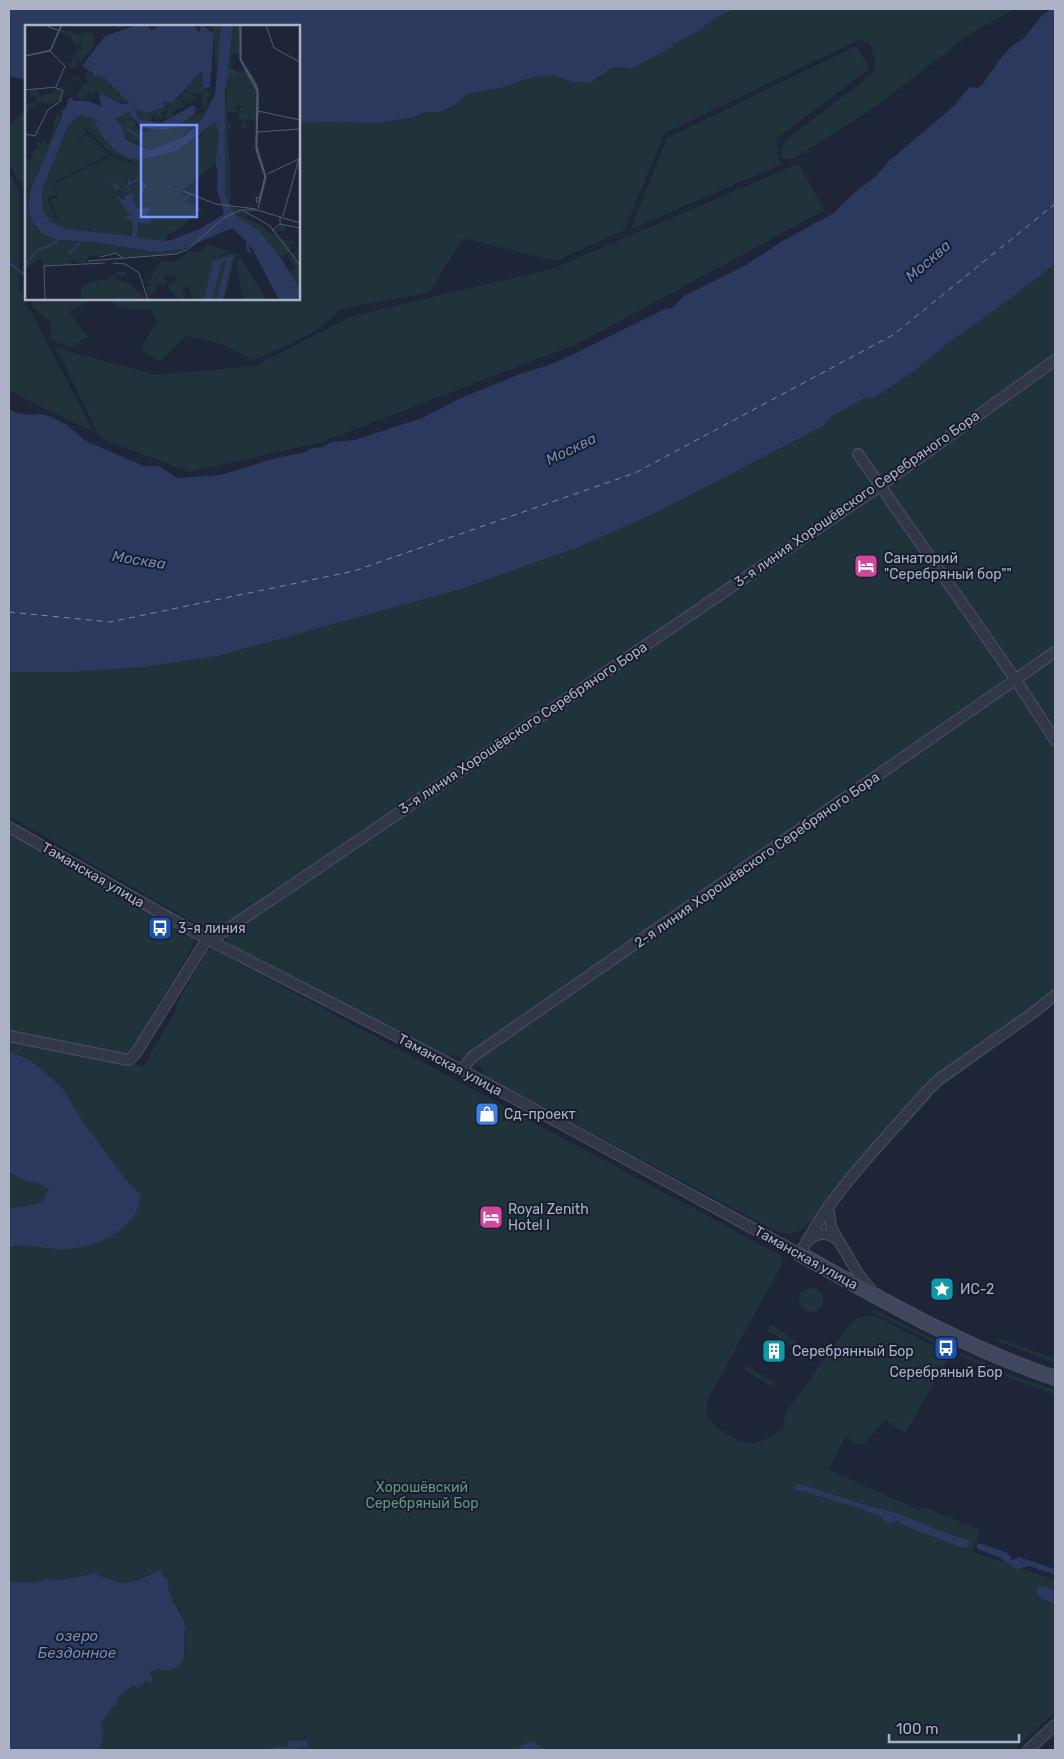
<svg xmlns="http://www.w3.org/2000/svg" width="1064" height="1759" viewBox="0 0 1064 1759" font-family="Rubik,sans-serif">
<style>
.green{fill:#20333a}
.water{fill:#2c395e}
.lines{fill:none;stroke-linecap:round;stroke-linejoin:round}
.stream{stroke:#2c395e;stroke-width:2.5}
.ferry{stroke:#7889b6;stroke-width:1;stroke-dasharray:6 5;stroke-linecap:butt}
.street-casing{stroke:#4c5264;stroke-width:12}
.secondary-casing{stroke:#4c5264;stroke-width:16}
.street{stroke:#323849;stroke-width:10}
.secondary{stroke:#3f465d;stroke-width:14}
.labels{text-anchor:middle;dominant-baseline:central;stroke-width:4;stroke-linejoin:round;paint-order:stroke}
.street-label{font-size:14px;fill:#abb2c6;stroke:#171d2e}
.poi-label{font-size:14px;fill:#abb2c6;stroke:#171d2e;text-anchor:start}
.park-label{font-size:14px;fill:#619976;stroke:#171d2e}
.water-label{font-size:15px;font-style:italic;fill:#7889b6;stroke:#171d2e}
.inset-river{fill:none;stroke:#2c395e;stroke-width:2.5}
.inset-road{fill:none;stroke:#565d71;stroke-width:1}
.view{fill:#7897ff;fill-opacity:0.15;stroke:#7897ff;stroke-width:2.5}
.inset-edge{fill:none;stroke:#abb2c6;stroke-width:2.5}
</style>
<rect width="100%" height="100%" fill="#1e2539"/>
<path class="green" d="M736,9H1015L973,32L869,111L793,159H784L781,156V151L787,139L872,74L876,64L869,42L859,40L665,133L624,230L556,261L463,238L429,293L343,308L319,329L291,344L253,360L222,344L186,336L160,362L140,348L157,322L151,310L123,309L106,299H299V122L332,121L350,123L394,120L413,117L425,112H441L454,105L466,94L501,88L525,79L552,75L573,82L596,80L612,68L618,67L624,69L670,48L674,44L699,31L715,18Z
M856,46L870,68L776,139L780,165L631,229L667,138Z
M23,112L26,116V187C3,166 9,154 9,125Z
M798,164L825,210L579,343L322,442L189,472L100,438L57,348L156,375L255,366L352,316L552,269Z
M9,172L19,191V289L93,431L9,391Z
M1055,264V1003L940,1088L836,1202L829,1198C814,1216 803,1241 776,1231L490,1079L483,1073L482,1068L456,1056L438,1053L228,943L219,927L206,926L195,923L9,816V672H72L145,667L218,656L461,589L581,546L660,511L825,425L832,416L865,398H874L910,374L943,347L1006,302Z
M31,299H94L69,312L88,336L71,348L52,340L51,323L32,307Z
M9,832L193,931L194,944L129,1054L124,1057L9,1031Z
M213,949L780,1255L782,1264L707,1401C706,1408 706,1414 711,1420C719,1430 737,1444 751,1443C762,1443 774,1434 783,1429L785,1414L789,1408L850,1324C859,1317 867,1314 878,1317L943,1351L949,1356L905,1434L886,1420L862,1446L845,1437L829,1470L919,1510L924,1507L980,1530L973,1552L1055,1580V1712L1013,1750H100L104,1733L100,1725L118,1698L133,1685L136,1687L150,1677L149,1673C154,1668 159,1669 165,1670L185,1656C183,1642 187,1629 182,1615C177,1600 166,1598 168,1579L163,1577L161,1569C150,1575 136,1583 123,1583C116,1583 111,1578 103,1578L96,1573L60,1580L48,1579L33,1583L9,1582V1248L24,1246L58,1249L104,1240L117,1233L140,1194L127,1181L84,1123L62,1088L32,1061L9,1051V1039L144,1066L177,1008L175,1007L206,952Z
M9,1173C17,1174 16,1178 23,1180C33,1184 43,1181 49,1191L44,1201L41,1203L11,1208L9,1210Z
M799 1300a12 12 0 1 1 24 0a12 12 0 1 1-24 0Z
M874,1309L939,1342L937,1344L872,1312Z
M770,1326H774L797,1342L799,1345L797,1350L766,1329Z
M1001,1339L1055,1359V1363L997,1340Z
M962,1353L1009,1374L1055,1390V1395L1018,1381L960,1356Z
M746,1365L773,1382L774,1385L771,1386L745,1370L744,1367Z"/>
<path class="water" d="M9,9H736L715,18L699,31L674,44L670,48L636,66L630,69L618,67L612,68L590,83L573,82L552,75L525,79L501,88L467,94L454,105L441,112H425L413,117L379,123L299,122V26H26L25,80L9,76Z
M1051,9H1055V264L1006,302L943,347L910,374L874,398H865L832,416L825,425L660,511L581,546L461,589L218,656L145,667L72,672H9V409L17,413L29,415L39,414L46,415L64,423L86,441L144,466H159L177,478L221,475L276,458L303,453L313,448L323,447L332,442L355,440L422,418L461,398L520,374L549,365L572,355L665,309L672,308L684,296L746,265L781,242L834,213L853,194L876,176L888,162L955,105L969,87L977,88L982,85L1000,59L1011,47L1024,38L1043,14Z
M9,1051L32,1061L62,1088L84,1123L127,1181L140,1194C141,1205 136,1214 129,1222C111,1242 81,1250 55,1249C40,1248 23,1243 9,1248V1210L11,1208C20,1206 37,1205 44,1201L45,1195L49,1191C43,1181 32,1184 23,1180C16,1178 17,1174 9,1173Z
M799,1484L875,1508C907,1513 937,1533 968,1540L970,1542L968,1547H960L903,1525L898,1520L889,1524L884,1521L882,1517L853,1506L795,1489L794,1487Z
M977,1544H982L1008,1553L1012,1560L1019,1557L1055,1569V1575L1029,1566L1016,1569L1000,1558L977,1549Z
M161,1569L163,1577L168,1579C166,1597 181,1609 186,1627C180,1642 192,1663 172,1669C164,1672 157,1666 149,1673L153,1681L151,1683L147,1680L137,1688L133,1685L118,1698L116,1701L117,1705L113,1706L100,1725L104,1733L100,1750H9V1582L33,1583L48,1579L60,1580L96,1573L103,1578C111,1578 116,1583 123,1583C136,1583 150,1575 161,1569Z
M1042,1586L1055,1591V1603L1042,1599L1037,1594V1587Z
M288,1741H307L308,1745L305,1748L299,1747L296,1750H270L274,1747H286Z
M531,1741L535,1742L543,1750H518L520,1746Z"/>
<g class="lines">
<path class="stream" d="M9,263L26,276"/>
<path class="ferry" d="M9,612L110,622L354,571L635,473L893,335L1055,204"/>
<g class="street-casing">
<path id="street" d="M858,454L1016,680L1055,740
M9,827L207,939L462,1070L800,1254C831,1192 882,1143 927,1091L938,1080L1037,1010L1055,995
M9,1036L129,1060L136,1053L207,939L220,934L284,891L880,486L1055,360
M462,1070L472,1057L1055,652
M828,1207L831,1226L834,1233L859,1275L872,1291
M806,1242C816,1232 827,1231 838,1240
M1028,1750L1055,1725"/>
</g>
<g class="secondary-casing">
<path id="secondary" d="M800,1254C882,1300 965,1348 1055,1378"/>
</g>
<use href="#street" class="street"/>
<use href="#secondary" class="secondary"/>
</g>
<defs>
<g id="hotel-square" transform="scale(1.25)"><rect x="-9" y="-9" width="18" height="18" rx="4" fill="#d1479c" stroke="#171d2e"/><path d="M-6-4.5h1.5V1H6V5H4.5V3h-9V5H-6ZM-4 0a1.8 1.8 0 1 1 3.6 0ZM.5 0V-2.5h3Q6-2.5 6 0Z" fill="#fff"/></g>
<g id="bus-square" transform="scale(1.25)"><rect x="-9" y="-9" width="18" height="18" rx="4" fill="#1a4fb4" stroke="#171d2e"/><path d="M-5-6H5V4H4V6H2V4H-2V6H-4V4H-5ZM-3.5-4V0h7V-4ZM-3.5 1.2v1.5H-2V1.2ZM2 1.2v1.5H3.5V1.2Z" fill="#fff"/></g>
<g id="shop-square" transform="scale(1.25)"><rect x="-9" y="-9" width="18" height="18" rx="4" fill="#3f7fe0" stroke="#171d2e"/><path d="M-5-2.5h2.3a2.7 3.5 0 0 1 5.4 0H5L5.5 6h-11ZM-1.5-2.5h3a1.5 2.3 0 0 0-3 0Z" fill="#fff"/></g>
<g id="sight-square" transform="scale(1.25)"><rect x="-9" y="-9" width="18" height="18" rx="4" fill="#0f9aa8" stroke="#171d2e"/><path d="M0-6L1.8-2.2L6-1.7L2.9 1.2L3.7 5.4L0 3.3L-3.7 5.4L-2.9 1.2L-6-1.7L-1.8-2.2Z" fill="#fff"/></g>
<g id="building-square" transform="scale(1.25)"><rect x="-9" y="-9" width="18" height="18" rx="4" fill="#0f9aa8" stroke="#171d2e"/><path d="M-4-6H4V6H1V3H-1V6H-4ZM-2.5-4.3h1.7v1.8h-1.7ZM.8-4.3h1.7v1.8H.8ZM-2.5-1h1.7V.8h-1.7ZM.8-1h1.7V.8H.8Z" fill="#fff"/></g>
</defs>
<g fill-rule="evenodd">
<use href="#hotel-square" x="866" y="566"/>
<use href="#bus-square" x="160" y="928"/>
<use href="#shop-square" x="487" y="1114"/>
<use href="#hotel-square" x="491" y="1217"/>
<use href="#sight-square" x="942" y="1289"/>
<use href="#bus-square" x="946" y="1348"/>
<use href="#building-square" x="774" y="1351"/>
</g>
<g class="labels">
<g class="street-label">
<text transform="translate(857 499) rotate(-35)">3-я линия Хорошёвского Серебряного Бора</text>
<text transform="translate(523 728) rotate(-34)">3-я линия Хорошёвского Серебряного Бора</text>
<text transform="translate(757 860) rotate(-35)">2-я линия Хорошёвского Серебряного Бора</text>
<text transform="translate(93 875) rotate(30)">Таманская улица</text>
<text transform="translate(450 1065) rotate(28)">Таманская улица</text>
<text transform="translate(806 1258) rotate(29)">Таманская улица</text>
</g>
<g class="poi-label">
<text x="884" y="558">Санаторий<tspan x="884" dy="16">"Серебряный бор""</tspan></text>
<text x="178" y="928">3-я линия</text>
<text x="504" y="1114">Сд-проект</text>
<text x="508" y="1209">Royal Zenith<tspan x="508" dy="16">Hotel I</tspan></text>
<text x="960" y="1289">ИС-2</text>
<text x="792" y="1351">Серебрянный Бор</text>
<text x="946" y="1372" text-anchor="middle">Серебряный Бор</text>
</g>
<g class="park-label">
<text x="422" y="1487">Хорошёвский<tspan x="422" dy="16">Серебряный Бор</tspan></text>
</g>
<g class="water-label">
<text transform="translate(928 261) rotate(-41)">Москва</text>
<text transform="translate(571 449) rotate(-26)">Москва</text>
<text transform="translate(139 560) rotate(9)">Москва</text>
<text x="77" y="1636">озеро<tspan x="77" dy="17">Бездонное</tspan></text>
</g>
</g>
<g transform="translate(25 25)">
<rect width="275" height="275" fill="#1e2539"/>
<path d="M185,0H195L196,3L193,42L190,39L189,7ZM208,0H215L214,28L207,29L206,42L211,47L221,44L232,66L231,102L230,95L223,94L220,95L221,103H216L219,95L214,94V84L222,81H210L213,93L211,87L202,88L203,98H207L204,105L211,104L203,106L206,176L203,178L199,159V95ZM37,4L56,10L57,6L59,9L64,6L70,11L67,23L54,40V32L50,43L43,41L52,27L51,23L56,26V16L51,22L45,12L35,7ZM64,46L70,52L72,49L85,56L105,79L74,71L71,65L66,75L64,74L67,67L59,70L63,74L54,73L52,70L59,58L49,53L44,65L52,68L42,67L49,50L61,59L63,54L59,49ZM176,49L178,63L187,68L181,75L184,78L180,85L176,80V68H163L172,73L164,79L155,72L158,67L162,68L160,63ZM30,64H36V74L25,79L15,77L5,83L0,91V79L11,77V71L3,72L5,66L13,65L15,71L30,67ZM154,72L161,81L149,85L146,93L133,92L136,98L129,92L122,96L115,94L108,84L123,88L142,77V84L136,89L140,92L144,79ZM36,86L28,117L3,176L6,193L10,202L25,213L40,216L68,217L130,227L159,224L148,229L117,232H96L89,228L63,232L60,238L42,235L47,239L18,240L17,234L3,241H10L0,242V176L4,163L0,162V137L8,133L6,127L12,122L11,118L14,116L15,120L20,115L22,120L25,117L30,93ZM104,87L115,107H123L125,113L124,105L147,104L169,89L180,88L171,100L158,108L159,111L126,124L103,114L97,106L92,92ZM55,90L68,93L88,123L116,135L151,126L174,112L187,98H192V138L158,165L134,153L157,166L154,175L162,169L166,171L160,177L179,185L172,186L160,200L141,211V216L113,213L112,198L125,199L126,192L121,190L126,185L114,183L107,174L123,162L117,155L111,153L103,154L100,159L105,162L114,155L119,162L110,171L106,167L102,171V168L89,159L100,174L91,168V171L100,178L104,188L109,189L97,193L108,197L104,212L65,206L64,202L62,206L44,205L25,197L17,185V166L43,100ZM59,101L86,129L104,135L116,142L86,131L70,139L94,149L69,139L29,159L33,171L25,175L34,195L30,193L22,173L31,170L28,158L84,130L63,109L47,122L62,108L57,102ZM204,181L214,183L223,190L221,193L238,201L243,208L249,209L256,199L261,203L260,207L254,206L251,210L257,216L259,215L265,217L267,214L269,219L268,224V219H260L265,222V228L268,227L275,230L274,233V231L268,229L275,242V264L265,247L271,244L262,229L255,232L236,209L212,192ZM182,220L205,226L191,233L207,228L214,230L242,275H218L210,235L215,233L211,230L199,275H174V270L170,275L166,272L165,263L159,261L157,266L162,271L155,275L143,262L144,258L151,255V248L149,251L141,249L139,250L144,251L138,254L143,256L140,261L133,259L128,260L133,261L124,273L122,262L128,260L122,259L134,240L138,236H152L165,226L175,227ZM89,247L88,250L92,249L90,247H102L99,250L103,251L93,250L88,253L104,258L122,275L57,273L56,264L64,257L87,254H83L81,250L83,253Z" fill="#20333a" fill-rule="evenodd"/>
<path d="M112,0H126L123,2L127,6L134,0H168L174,7L177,0L189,9L185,62L178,63L177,46L147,78L138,77V82L123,88L109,84L114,94L136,98L168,80L172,83L168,90L150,103L139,105L116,103L110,94L101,104H97L102,115L125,125L160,111L176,95L190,70L196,0H208L203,45L215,48H204L200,66V169L210,190L233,205L256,233L275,264V275H254L227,223L223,221L227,230L222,226L221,216L207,203L159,224L130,227L68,217L33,215L17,209L7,196L3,183L6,165L44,74L47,72L48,76H63L76,81L74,71L79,70L97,79H105L81,54L74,50L69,52H67L69,49L57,41L80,11ZM104,87L110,97L99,104L91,94ZM55,90L68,93L77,111L92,127L116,135L151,126L191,97L194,107L192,164L199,189L175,204L143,216L113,213L112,198L125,199L127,193L121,190L126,185L124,182L114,183L107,174L123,162L117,155L111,153L107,156L103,154L102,162L114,155L118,162L110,171L106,167L102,171L90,157L89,161L85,157L73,154L85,158L93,166L94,163L100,170L99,175L90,169L104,189H109L97,193L108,197L106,211L41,204L25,197L17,185V166L43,100ZM208,231L198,275H192L201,235L197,237L187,275H179L188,236Z" fill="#2c395e" fill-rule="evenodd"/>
<path class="inset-river" d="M62,85L76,95L87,118L103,132H122L149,124L163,117L186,96H192L195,110L192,138L203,193L191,204L145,220L38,210L23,206L12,193L10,177L34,112L39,93L38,86ZM102,104L118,114M44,229L55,217M0,240L13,225L31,218L33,212"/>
<path class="inset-road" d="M19,0L35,6M215,0L216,35L230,57L232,62L233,66V86L231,118L232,124L233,131L240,149V152L234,176L232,178L231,173L235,172L240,152L233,131L231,124V118L232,66L215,35ZM216,0V34L233,66L232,122L241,152L233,184M216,0H235M241,0L249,23L275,37M0,31L25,26L37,0M0,31L26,25L36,0M0,65L31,62L40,41L24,25M233,86L275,95M232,107L275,104M0,109L10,111L23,85L35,76L38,65L31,63M242,149L274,134M158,166L191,179L231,184M219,186L245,201L275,240M258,191L275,130M255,199L275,203M247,206L255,199V193M75,232L91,228L98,233M63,236L151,229L163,224L200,192L216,185H232L275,198M88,238L100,239L114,248L123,275M20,275L19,241L80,238"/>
<path class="view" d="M116,100H172V192H116Z"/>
<rect width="275" height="275" class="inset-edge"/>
</g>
<rect width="1064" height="1759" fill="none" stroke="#abb2c6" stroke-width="20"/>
<path d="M889 1734v8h130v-8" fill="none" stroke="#abb2c6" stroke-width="2.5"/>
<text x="896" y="1734" font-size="15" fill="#abb2c6" stroke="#171d2e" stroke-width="4" paint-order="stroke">100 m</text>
</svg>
